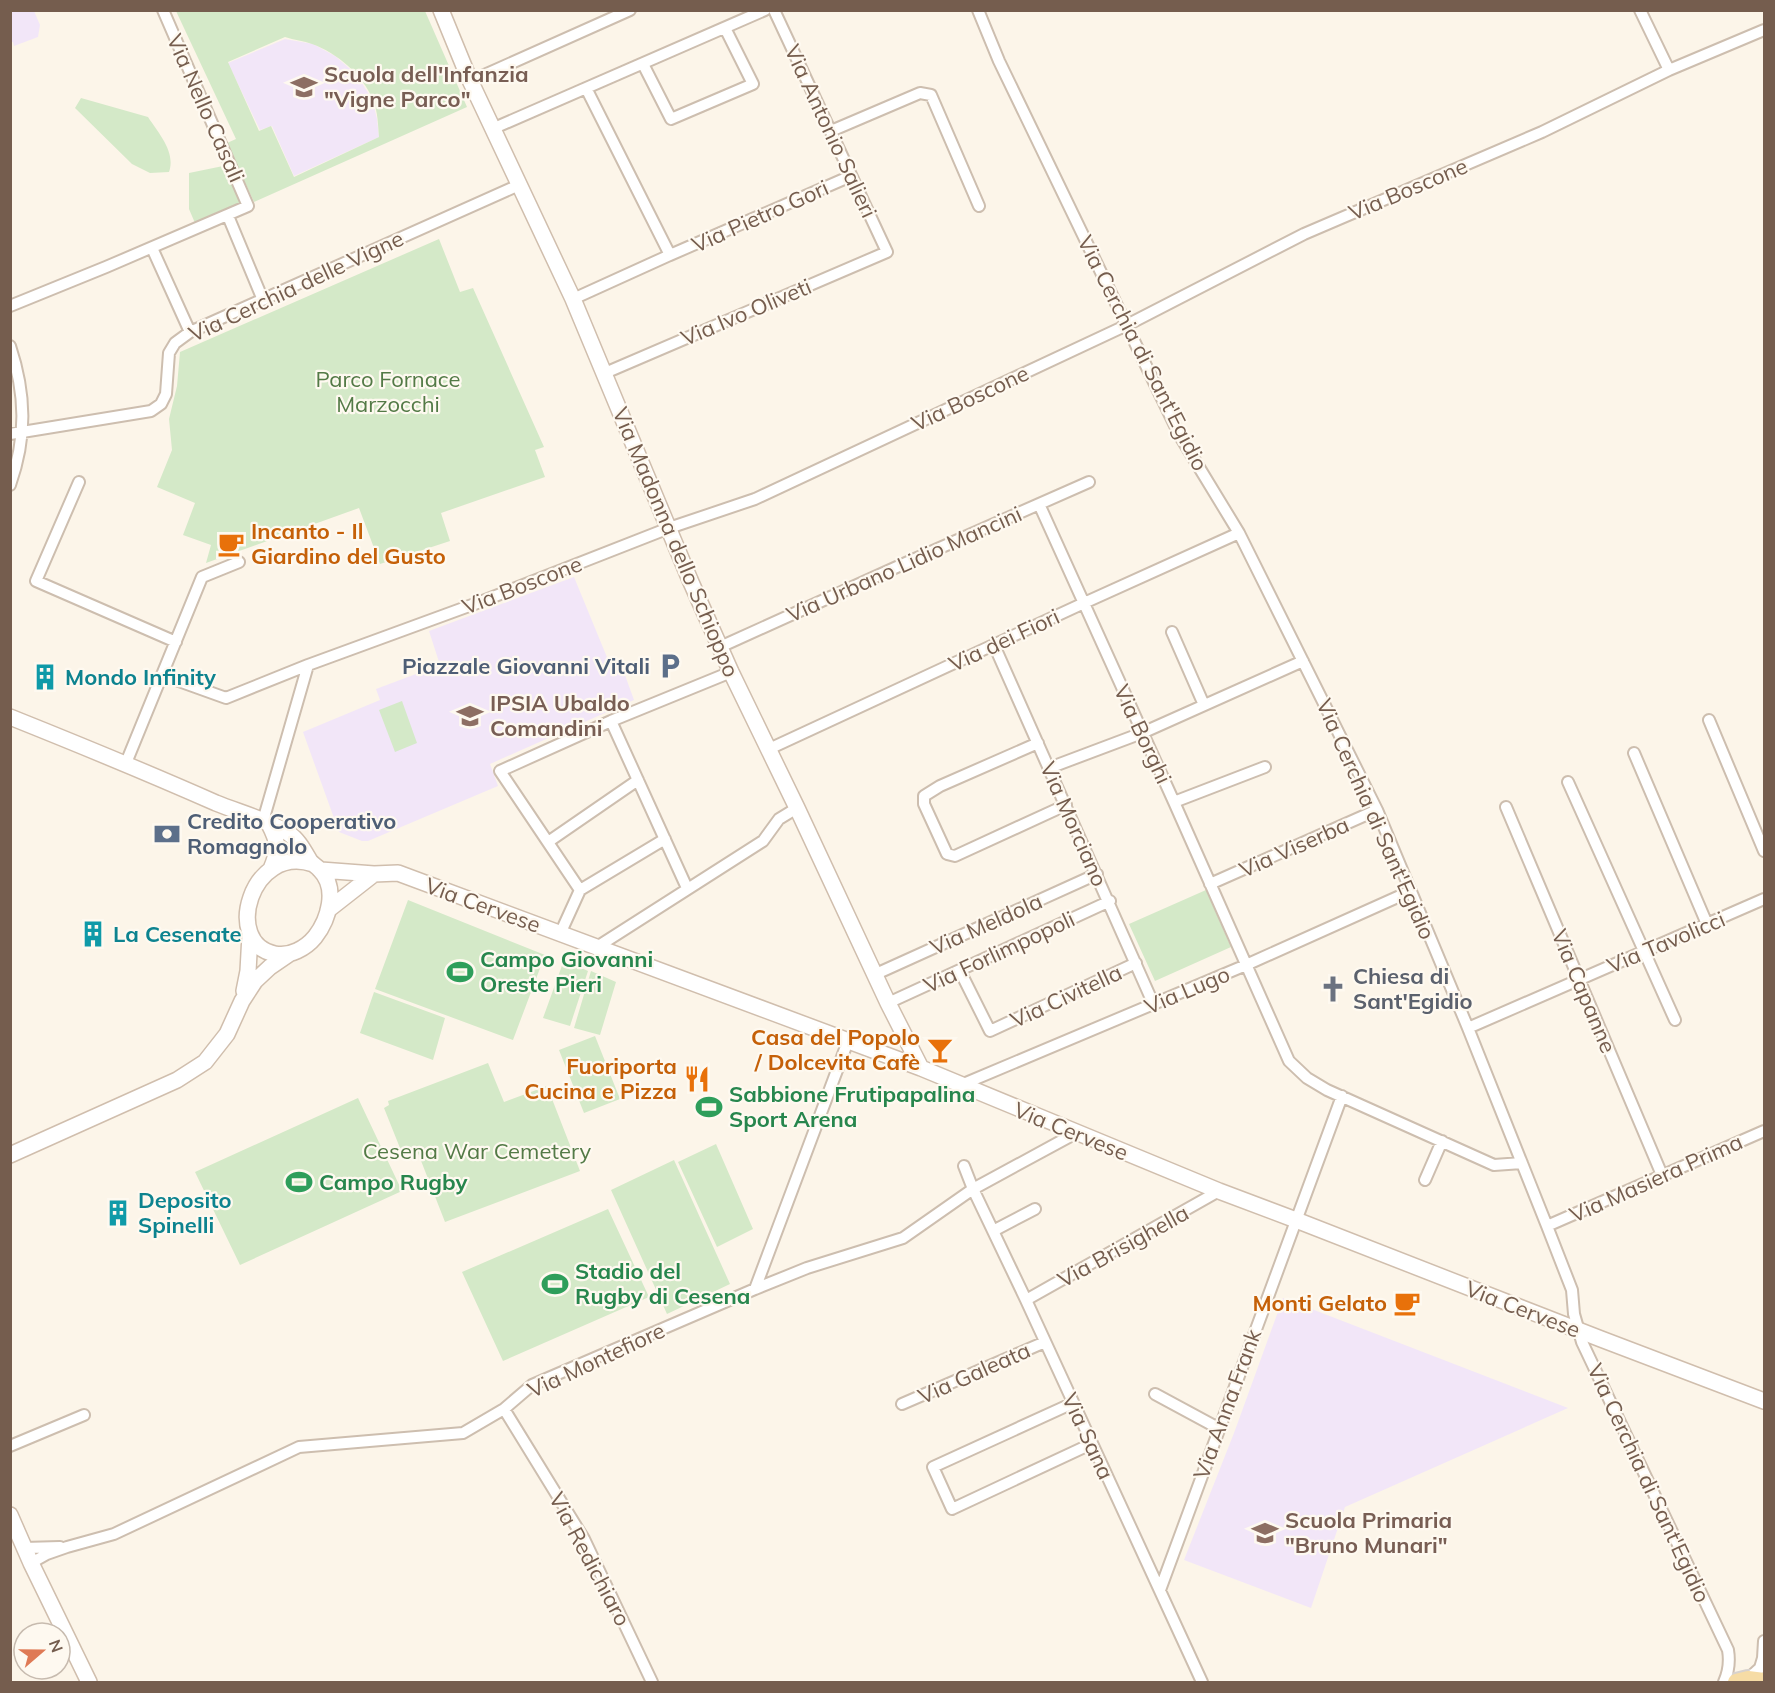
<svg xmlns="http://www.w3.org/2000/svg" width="1775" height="1693" viewBox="0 0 1775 1693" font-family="Mulish,sans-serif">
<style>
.education{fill:#f2e6f8}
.green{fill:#d4e9c8;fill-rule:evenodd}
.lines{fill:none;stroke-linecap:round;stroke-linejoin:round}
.street-casing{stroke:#cdbeaf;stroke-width:14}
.secondary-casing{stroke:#d0bead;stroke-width:18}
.primary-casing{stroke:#d8d2cd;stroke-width:20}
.street{stroke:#fff;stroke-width:10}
.secondary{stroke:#fff;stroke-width:15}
.primary{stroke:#f6dca5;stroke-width:16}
.labels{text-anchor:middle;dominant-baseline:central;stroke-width:4.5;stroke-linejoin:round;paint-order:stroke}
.education-label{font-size:22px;font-weight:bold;fill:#785e54;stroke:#fef9f0;text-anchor:start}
.street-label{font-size:22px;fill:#755d4e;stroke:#fef9f0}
.park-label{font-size:22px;fill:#537a46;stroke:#fef9f0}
.food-label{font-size:22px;font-weight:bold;fill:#c56008;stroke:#fef9f0;text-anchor:end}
.service-label{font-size:22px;font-weight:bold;fill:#4e5e75;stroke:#fef9f0;text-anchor:end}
.culture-label{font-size:22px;font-weight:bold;fill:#0d838f;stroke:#fef9f0;text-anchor:start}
.leisure-label{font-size:22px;font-weight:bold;fill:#27864d;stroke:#fef9f0;text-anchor:start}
.worship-label{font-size:22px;font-weight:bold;fill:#5b616d;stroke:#fef9f0;text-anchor:start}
</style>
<rect width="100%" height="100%" fill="#fcf5e9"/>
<path class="education" d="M11,10L34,11L40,25L38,37L14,46L13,42H11Z
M285,39L313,44L335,56L356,74L372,99L377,119L379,137L294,176L272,126L260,130L228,63Z
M574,577L611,667L621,664L634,700L490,764L498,786L368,841H362L339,832L303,732L380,700L376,689L440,665L429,631Z
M1283,1298L1568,1408L1345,1507L1311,1608L1184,1560L1234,1433Z"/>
<path class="green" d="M176,11H425L467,107L254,202L227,143L236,139ZM285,37C294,40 304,41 312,44C337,53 363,75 373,100C378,112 378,125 379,137L294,177L271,126L259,131L228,62Z
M81,98L148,117C159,134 176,152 169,172L150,173L132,164L75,108Z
M228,165L241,201L237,206L195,223L189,209V173Z
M439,239L460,292L473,288L544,447L535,450L545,477L441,513L450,541L380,564L359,508L206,563L211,545L183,535L195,503L157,487L172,450L169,419L177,386L180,352Z
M402,701L417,743L395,752L379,710Z
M1206,890L1231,947L1155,981L1129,924Z
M408,900L545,955L513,1040L375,989Z
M564,960L588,971L570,1026L543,1018Z
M591,971L616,982L600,1035L574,1028Z
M374,992L445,1018L433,1060L360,1033Z
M595,1036L620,1099L584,1113L559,1050Z
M488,1063L504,1102L547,1086L580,1171L445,1222L416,1148L402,1153L384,1108L389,1105L388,1101Z
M358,1098L402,1191L240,1265L195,1172Z
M716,1144L753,1229L717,1247L678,1162Z
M674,1160L730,1284L667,1314L611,1190Z
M608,1209L649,1297L503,1361L462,1272Z"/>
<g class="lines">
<g class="street-casing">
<path id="street" d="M978,10L999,61L1180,436L1239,533L1377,810L1468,1028L1547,1226L1572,1290L1574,1314L1582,1342L1728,1650C1730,1662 1729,1671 1724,1682
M1640,10L1669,70
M643,64L671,119L753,84L725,28
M471,81L630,10
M492,129L765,10
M831,131L920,93L931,95L979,206
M228,216L263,300
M152,248L190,332
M670,255L851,176
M573,299L670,255L586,88
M10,306L106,267L248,206L163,10
M10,346C26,394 27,437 10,485
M605,373L887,252L774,10
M10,434L151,411L161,404L166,394L169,353L175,343L190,332L519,185
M79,482L36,581L176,642
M1039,504L1174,802L1289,1061L1307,1078L1327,1090L1494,1165L1522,1163
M1172,632L1204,705
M994,645L1153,1003
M720,647L899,566L1089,482
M162,675L226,698L308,665
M1709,720L1764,851
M611,721L687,888
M1038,743L940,786L924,796V804L947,854L955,856L1066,805
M769,749L1084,603L1239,533
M1634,753L1707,924
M126,763L202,577L239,562
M1049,768L1142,733L1303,661
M1568,782L1675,1020
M1174,802L1265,767
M1506,807L1662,1175
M263,821L308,665L480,602L669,528L755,499L1127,325L1304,234L1542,132L1669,70L1764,30
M548,842L638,780
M1210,884L1377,810
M580,890L500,771L611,721L731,672
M580,890L665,839
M560,934L580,890
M597,947L763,841L779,819L797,808
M960,971L990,1031L1136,963
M876,974L1097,874
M888,1003L1110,901
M1468,1028L1764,899
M961,1085L1246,965L1411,891
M964,1166L973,1189L1026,1300L1202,1682
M1425,1180L1442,1141
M1547,1226L1764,1131
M993,1231L1035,1209
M755,1289L848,1041
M1026,1300L1219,1191
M1155,1394L1218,1428
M1073,1403L933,1467L952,1509L1091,1444
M902,1404L1045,1342
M504,1409L584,1539L652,1682
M10,1446L84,1415
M24,1548L60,1547
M31,1563L47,1554L67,1547L114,1534L299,1447L463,1433L504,1409L532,1385L755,1289L807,1268L903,1238L973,1189L1076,1133
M1160,1590L1342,1096
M1763,1658L1764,1641
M1748,1679L1760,1668L1763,1658L1764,1661"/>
</g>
<g class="secondary-casing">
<path id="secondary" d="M441,10L468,76L573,299L690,580L731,672L797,808L888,1003L921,1068
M10,717C80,745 148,773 216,803C238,812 268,820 288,833C298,839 304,851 310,861C313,865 317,866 320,870C338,888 329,919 315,937C306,948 290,957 275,954C222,944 251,843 313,864
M269,824C279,843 279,850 271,869
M321,870L374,874L398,873L921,1068L1219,1191L1296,1220L1601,1339L1764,1401
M328,910L374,874
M244,991L248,971L250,935
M10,1155L177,1080L205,1062L227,1034L242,1001L255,981L270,967L289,954
M10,1515L31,1563L89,1682"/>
</g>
<g class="primary-casing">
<path id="primary" d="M1736,1682L1748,1679L1764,1681"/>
</g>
<use href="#street" class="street"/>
<use href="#secondary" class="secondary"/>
<use href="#primary" class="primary"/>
</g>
<defs>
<g id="school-bare" transform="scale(2.07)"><path d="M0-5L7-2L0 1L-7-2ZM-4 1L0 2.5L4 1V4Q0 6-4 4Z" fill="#8d6e63" stroke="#fef9f0" stroke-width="2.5" paint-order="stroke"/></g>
<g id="cafe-bare" transform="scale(2.07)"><path d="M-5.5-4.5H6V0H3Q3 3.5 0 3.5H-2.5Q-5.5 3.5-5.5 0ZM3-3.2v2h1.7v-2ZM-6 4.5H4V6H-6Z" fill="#e8710a" stroke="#fef9f0" stroke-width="2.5" paint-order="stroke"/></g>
<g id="parking-bare" transform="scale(2.07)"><path d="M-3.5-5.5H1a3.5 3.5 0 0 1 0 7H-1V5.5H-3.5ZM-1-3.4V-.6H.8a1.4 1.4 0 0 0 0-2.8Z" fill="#5c6f8a" stroke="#fef9f0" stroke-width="2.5" paint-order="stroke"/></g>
<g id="building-bare" transform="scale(2.07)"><path d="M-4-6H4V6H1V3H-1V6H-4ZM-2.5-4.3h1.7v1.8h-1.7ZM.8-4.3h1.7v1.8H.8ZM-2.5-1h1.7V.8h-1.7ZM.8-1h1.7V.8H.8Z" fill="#0f9aa8" stroke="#fef9f0" stroke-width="2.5" paint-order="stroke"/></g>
<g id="bank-bare" transform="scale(2.07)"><path d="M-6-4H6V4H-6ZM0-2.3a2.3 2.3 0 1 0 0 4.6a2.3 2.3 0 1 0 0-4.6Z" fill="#5c6f8a" stroke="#fef9f0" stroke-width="2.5" paint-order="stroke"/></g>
<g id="stadium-bare" transform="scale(2.07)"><path d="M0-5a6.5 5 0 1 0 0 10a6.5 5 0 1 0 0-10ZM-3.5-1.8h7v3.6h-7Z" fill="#2e9e5b" stroke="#fef9f0" stroke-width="2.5" paint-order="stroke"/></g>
<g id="church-bare" transform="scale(2.07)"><path d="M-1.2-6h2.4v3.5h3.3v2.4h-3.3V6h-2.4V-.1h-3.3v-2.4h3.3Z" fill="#6b7280" stroke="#fef9f0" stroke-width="2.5" paint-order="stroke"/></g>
<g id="bar-bare" transform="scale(2.07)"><path d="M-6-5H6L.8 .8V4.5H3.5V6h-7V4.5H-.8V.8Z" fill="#e8710a" stroke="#fef9f0" stroke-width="2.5" paint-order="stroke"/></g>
<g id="restaurant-bare" transform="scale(2.07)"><path d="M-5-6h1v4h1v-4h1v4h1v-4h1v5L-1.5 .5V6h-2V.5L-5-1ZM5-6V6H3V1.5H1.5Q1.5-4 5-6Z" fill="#e8710a" stroke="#fef9f0" stroke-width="2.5" paint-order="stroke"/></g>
</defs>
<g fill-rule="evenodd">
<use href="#school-bare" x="304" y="87"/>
<use href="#cafe-bare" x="231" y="544"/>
<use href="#parking-bare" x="670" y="666"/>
<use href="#building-bare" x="45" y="677"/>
<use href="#school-bare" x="470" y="716"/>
<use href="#bank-bare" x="167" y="834"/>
<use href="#building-bare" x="93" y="934"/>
<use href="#stadium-bare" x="460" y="972"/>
<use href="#church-bare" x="1333" y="989"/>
<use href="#bar-bare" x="940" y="1050"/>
<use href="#restaurant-bare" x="697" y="1079"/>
<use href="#stadium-bare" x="709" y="1107"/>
<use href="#stadium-bare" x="299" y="1182"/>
<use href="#building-bare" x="118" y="1213"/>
<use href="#stadium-bare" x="555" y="1284"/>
<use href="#cafe-bare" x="1407" y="1303"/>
<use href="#school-bare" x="1265" y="1533"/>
</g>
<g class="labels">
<g class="education-label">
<text x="324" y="74">Scuola dell'Infanzia<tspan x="324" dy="25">"Vigne Parco"</tspan></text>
<text x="490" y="703">IPSIA Ubaldo<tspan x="490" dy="25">Comandini</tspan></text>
<text x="1285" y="1520">Scuola Primaria<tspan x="1285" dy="25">"Bruno Munari"</tspan></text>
</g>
<g class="street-label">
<text transform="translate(206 108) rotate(66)">Via Nello Casali</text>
<text transform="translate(831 131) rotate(65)">Via Antonio Salieri</text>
<text transform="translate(1408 189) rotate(-23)">Via Boscone</text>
<text transform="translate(760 216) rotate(-24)">Via Pietro Gori</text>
<text transform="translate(296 286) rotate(-25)">Via Cerchia delle Vigne</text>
<text transform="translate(746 312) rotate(-23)">Via Ivo Oliveti</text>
<text transform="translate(1143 353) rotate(63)">Via Cerchia di Sant'Egidio</text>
<text transform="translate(970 398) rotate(-25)">Via Boscone</text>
<text transform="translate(676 542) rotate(67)">Via Madonna dello Schioppo</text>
<text transform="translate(904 564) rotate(-24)">Via Urbano Lidio Mancini</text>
<text transform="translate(522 585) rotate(-21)">Via Boscone</text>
<text transform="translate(1004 640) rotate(-25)">Via dei Fiori</text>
<text transform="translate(1143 734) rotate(65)">Via Borghi</text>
<text transform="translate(1376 819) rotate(66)">Via Cerchia di Sant'Egidio</text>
<text transform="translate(1074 824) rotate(66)">Via Morciano</text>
<text transform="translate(1294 847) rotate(-24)">Via Viserba</text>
<text transform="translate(483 905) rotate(20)">Via Cervese</text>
<text transform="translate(986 924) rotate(-24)">Via Meldola</text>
<text transform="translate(1666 942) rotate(-23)">Via Tavolicci</text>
<text transform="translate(999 952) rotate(-25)">Via Forlimpopoli</text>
<text transform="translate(1187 990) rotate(-23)">Via Lugo</text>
<text transform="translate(1584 991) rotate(67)">Via Capanne</text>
<text transform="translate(1066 996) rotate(-25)">Via Civitella</text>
<text transform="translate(1071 1131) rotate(22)">Via Cervese</text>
<text transform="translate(1656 1178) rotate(-24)">Via Masiera Prima</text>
<text transform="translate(1123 1246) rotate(-29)">Via Brisighella</text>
<text transform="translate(1523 1309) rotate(21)">Via Cervese</text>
<text transform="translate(596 1360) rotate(-25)">Via Montefiore</text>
<text transform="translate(974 1373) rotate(-24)">Via Galeata</text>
<text transform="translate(1227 1404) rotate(-70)">Via Anna Frank</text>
<text transform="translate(1088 1436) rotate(65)">Via Sana</text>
<text transform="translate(1649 1483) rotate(65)">Via Cerchia di Sant'Egidio</text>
<text transform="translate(590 1559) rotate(62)">Via Redichiaro</text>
</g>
<g class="park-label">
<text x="388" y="379">Parco Fornace<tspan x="388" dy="25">Marzocchi</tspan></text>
<text x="477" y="1151">Cesena War Cemetery</text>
</g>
<g class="food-label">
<text x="251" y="531" text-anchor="start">Incanto - Il<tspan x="251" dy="25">Giardino del Gusto</tspan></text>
<text x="920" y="1037">Casa del Popolo<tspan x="920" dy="25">/ Dolcevita Cafè</tspan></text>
<text x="677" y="1066">Fuoriporta<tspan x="677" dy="25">Cucina e Pizza</tspan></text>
<text x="1387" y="1303">Monti Gelato</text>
</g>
<g class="service-label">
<text x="650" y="666">Piazzale Giovanni Vitali</text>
<text x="187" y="821" text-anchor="start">Credito Cooperativo<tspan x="187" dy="25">Romagnolo</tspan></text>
</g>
<g class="culture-label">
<text x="65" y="677">Mondo Infinity</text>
<text x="113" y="934">La Cesenate</text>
<text x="138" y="1200">Deposito<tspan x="138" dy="25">Spinelli</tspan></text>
</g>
<g class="leisure-label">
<text x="480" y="959">Campo Giovanni<tspan x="480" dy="25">Oreste Pieri</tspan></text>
<text x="729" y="1094">Sabbione Frutipapalina<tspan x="729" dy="25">Sport Arena</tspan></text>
<text x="319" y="1182">Campo Rugby</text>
<text x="575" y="1271">Stadio del<tspan x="575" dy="25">Rugby di Cesena</tspan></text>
</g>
<g class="worship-label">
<text x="1353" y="976">Chiesa di<tspan x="1353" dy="25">Sant'Egidio</tspan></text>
</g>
</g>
<rect width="1775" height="1693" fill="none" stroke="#755d4e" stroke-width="24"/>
<g transform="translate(42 1651) rotate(70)"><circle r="28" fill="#fef9f0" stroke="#c7bbaf" stroke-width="1.5"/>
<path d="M0-4.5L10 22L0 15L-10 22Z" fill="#df7a55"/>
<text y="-9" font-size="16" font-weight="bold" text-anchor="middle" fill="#755d4e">N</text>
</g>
</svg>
